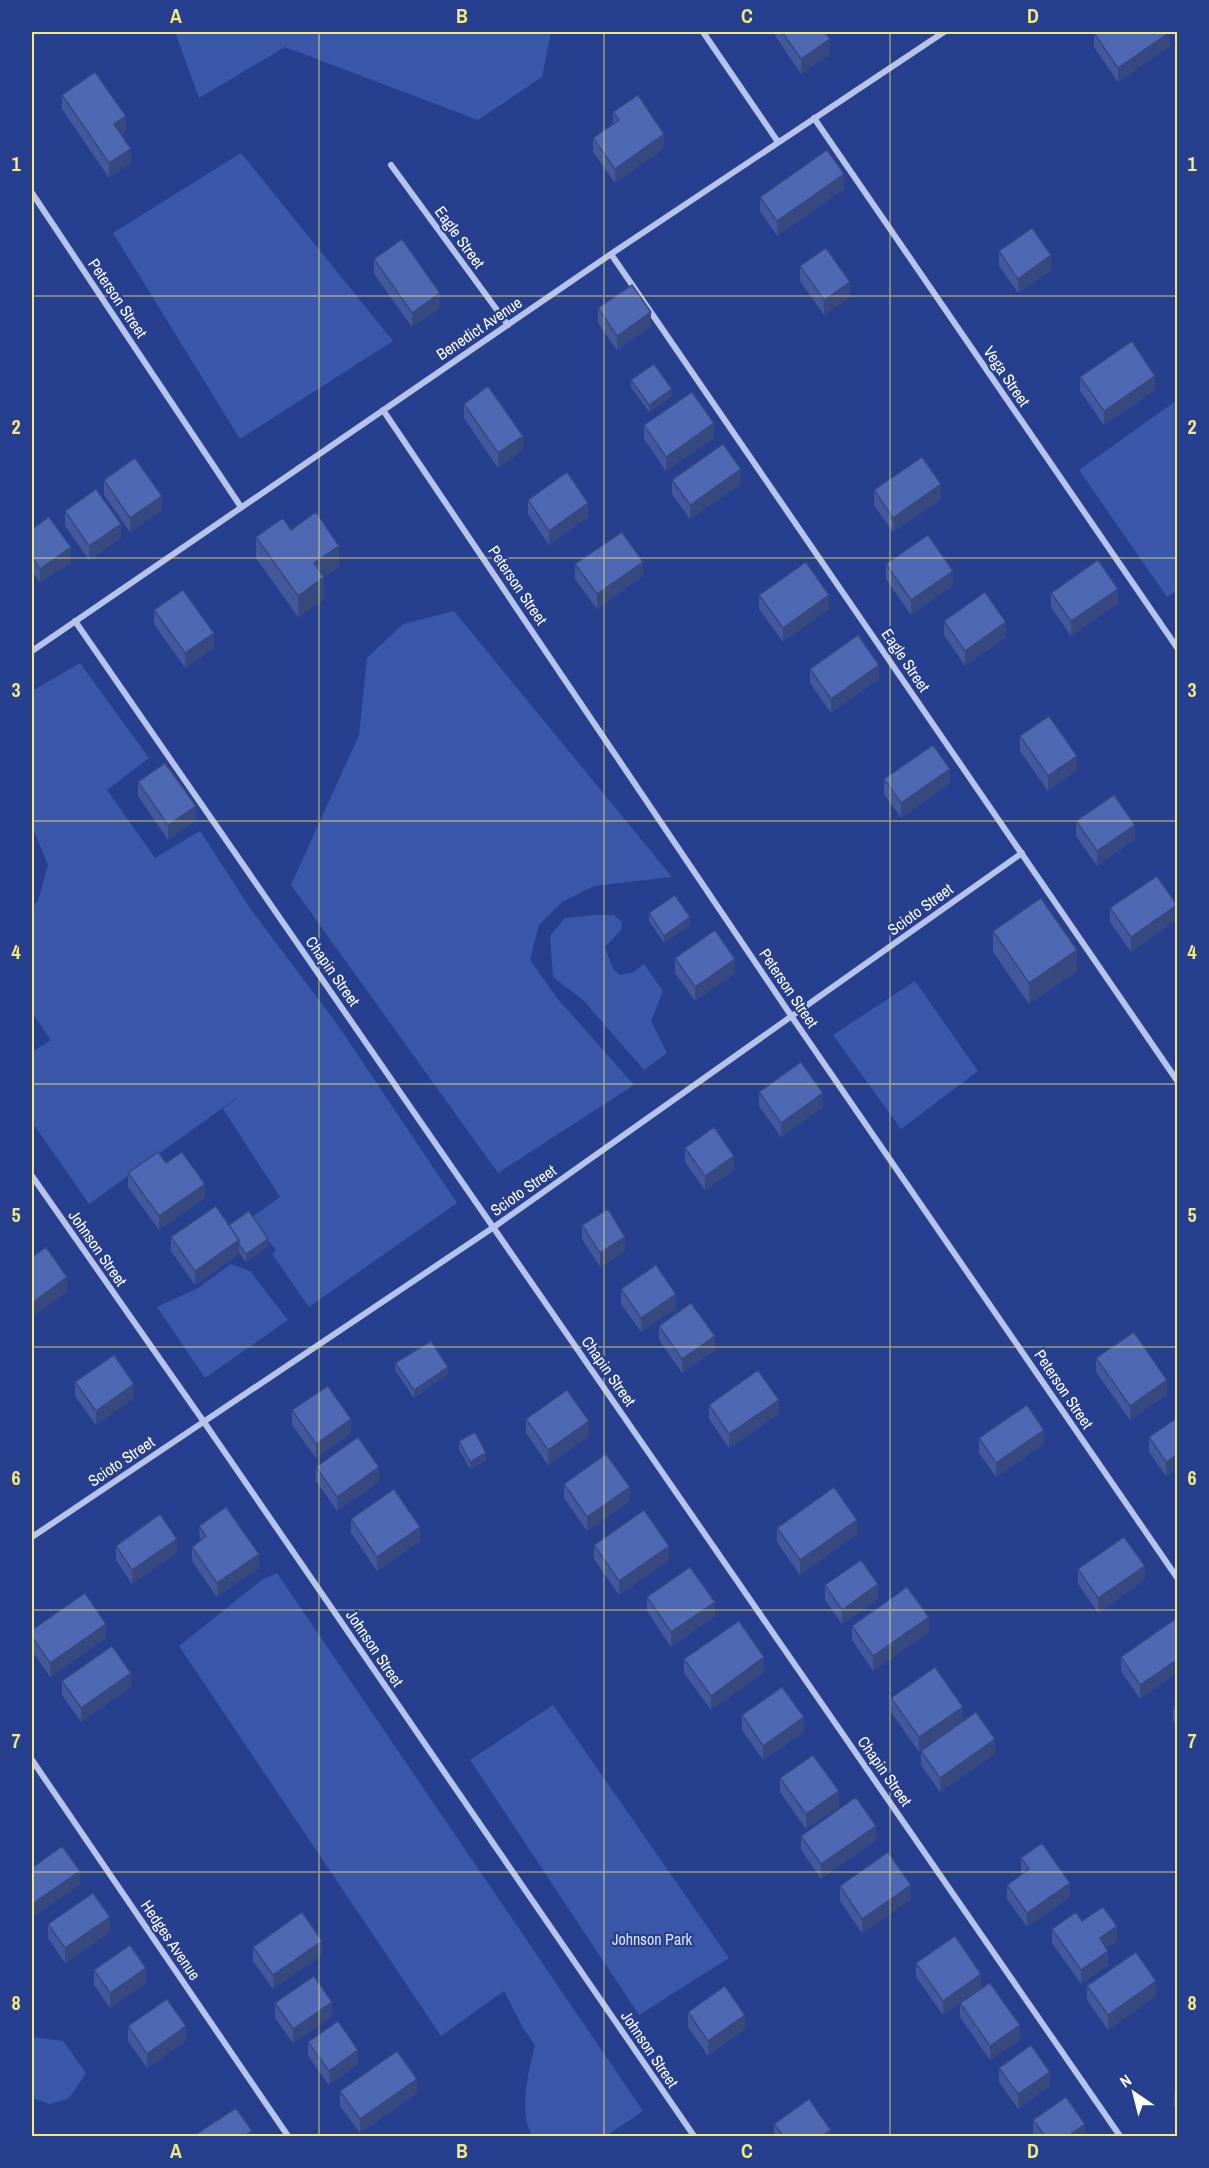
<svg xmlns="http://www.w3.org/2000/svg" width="1209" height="2168" viewBox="0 0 1209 2168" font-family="'Archivo Narrow',sans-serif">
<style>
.green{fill:#3a57aa}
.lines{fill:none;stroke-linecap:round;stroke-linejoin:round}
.minor{stroke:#b6c3eb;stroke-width:6}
.wall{fill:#44599b}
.shaded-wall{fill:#37497e}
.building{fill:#4f68b4;stroke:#37497e;stroke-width:1.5}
.grid{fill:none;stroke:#f4e97b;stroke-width:1.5;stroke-opacity:0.55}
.labels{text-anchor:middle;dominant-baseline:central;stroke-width:4.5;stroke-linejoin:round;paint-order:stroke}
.street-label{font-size:16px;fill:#fff;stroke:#263f8e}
.park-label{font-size:16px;fill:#dbe2f8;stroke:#263f8e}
.neatline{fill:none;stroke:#f4e97b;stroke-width:2}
.grid-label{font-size:20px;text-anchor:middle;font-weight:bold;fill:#f4e97b}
</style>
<rect width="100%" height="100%" fill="#263f8e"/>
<path class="green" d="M175,32H551L542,77L478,120L285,47L199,98Z
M241,153L393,341L240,439L113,233Z
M1177,400V590L1167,597L1079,470Z
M454,611L672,877L594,886L562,902L539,925L530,960L557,998L634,1085L498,1173L291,885L359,735L367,658L403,624Z
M80,663L149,758L107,790L155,858L200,831L252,911L337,1024L457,1203L309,1307L272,1254L276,1250L249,1219L280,1197L223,1109L245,1092L89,1204L32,1122V1052L51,1040L32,1013V907L38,901L48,865L32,826V691Z
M595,915H614L622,922L621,930L605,947L613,969L620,975L633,972L644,964L663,991L651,1021L667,1053L644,1070L583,1000L553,977L550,936L565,918Z
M915,981L978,1071L901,1129L833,1035Z
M231,1264L250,1271L288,1320L205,1378L157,1307L198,1288Z
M277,1573L643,2111L606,2136H533C517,2113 529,2071 535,2045L523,2028L504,1991L441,2036L179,1646L263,1579Z
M553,1705L729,1958L639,2015L470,1760Z
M32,2037L63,2041L86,2073L69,2098L50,2104L32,2098Z"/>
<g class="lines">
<path class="minor" d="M703,32L778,142
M814,118L1178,649
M391,165L508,325
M32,193L241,507
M611,254L1178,1082
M383,410L792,1017L1178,1579
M75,621L1120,2136
M32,651L611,254L944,32
M32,1176L204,1422L694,2136
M32,1537L494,1227L1022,853
M32,1760L288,2136"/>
</g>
<path class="wall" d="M774,32H824L830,54L801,74L774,34Z
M1094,33L1170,46L1118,82L1094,47Z
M62,95L126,131L121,134L131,163L109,178L62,109Z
M613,112L664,148L615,183L593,152V138L613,124Z
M844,189L777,236L760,211V197Z
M999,251L1051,270L1018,293L999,266Z
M374,259L440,308L412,327L374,274Z
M800,266L850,297L824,315L800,281Z
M598,308L651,326L617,350L598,323Z
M1080,377L1155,390L1104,425L1080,391Z
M631,380L672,396L649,412L631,387Z
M464,404L523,450L498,468L464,418Z
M644,425L714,438L666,471L644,439Z
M104,480L162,510L130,532L104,495Z
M672,480L741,484L690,519L672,494Z
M874,490L941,499L893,532L874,505Z
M528,500L588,517L549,545L528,514Z
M65,511L121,538L89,560L65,526Z
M32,529L71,562L40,583L32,571Z
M291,530L339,567L324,577V599L298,617L256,558V537Z
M575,564L643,576L597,609L575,579Z
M886,564L953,585L911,615L886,579Z
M1051,593L1118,603L1071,636L1051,607Z
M759,595L829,609L783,642L759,609Z
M154,610L214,648L185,668L154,624Z
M944,621L1006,637L965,666L944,635Z
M810,669L879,679L831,713L810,683Z
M1020,736L1077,770L1048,791L1020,751Z
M884,779L950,783L901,818L884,794Z
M138,782L196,820L168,840L138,796Z
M1076,821L1135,839L1097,866L1076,836Z
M1110,908L1177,919L1131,952L1110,922Z
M649,913L690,925L664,943L649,921Z
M993,931L1077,971L1029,1004L993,952Z
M675,958L735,973L695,1001L675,973Z
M759,1092L823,1107L781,1137L759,1106Z
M685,1148L734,1170L705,1190L685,1162Z
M128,1173L205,1198L159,1230L128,1187Z
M229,1225L268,1246L246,1262L239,1252V1254L195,1285L171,1251V1237Z
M582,1225L625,1251L600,1267L582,1239Z
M621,1289L676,1308L641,1332L621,1304Z
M659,1326L715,1350L682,1373L659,1340Z
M1096,1358L1167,1394L1130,1420L1096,1372Z
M395,1363L448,1374L414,1398L395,1370Z
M75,1382L134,1398L96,1425L75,1396Z
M709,1405L779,1414L729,1448L709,1419Z
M292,1410L351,1433L316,1458L292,1425Z
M1178,1417V1468L1166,1476L1149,1452V1437Z
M526,1419L589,1436L548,1465L526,1433Z
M979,1438L1044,1444L996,1477L979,1453Z
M459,1441L486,1460L470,1469L459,1449Z
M316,1467L379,1482L337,1511L316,1481Z
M564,1484L630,1501L587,1531L564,1498Z
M351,1519L420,1541L377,1571L351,1533Z
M199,1526L259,1568L217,1597L192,1561V1547L200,1541Z
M777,1528L857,1534L800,1575L777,1542Z
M594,1545L669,1560L619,1595L594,1559Z
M116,1546L177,1553L132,1584L116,1560Z
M1078,1569L1145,1580L1098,1613L1078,1584Z
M825,1585L878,1599L842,1624L825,1600Z
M647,1597L715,1616L671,1647L647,1611Z
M1178,1617L1140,1699L1121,1671V1657Z
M852,1626L929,1632L873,1671L852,1640Z
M32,1630L106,1638L50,1677L32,1651Z
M684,1659L764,1672L711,1710L684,1673Z
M62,1681L131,1687L81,1722L62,1695Z
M891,1698L963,1721L919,1752L891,1712Z
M1178,1704V1728L1173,1721V1707Z
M742,1715L804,1732L763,1760L742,1730Z
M921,1751L995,1754L940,1792L921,1765Z
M780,1778L839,1806L806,1829L780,1792Z
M801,1836L876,1840L821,1879L801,1850Z
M1021,1858L1070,1897L1027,1927L1007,1899V1885L1022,1874L1021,1872Z
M840,1886L911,1899L862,1933L840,1901Z
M1082,1921L1117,1941L1106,1948L1108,1965L1081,1984L1052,1943V1929Z
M48,1924L110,1932L65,1963L48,1938Z
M253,1947L322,1955L273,1989L253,1961Z
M916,1963L981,1988L943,2015L916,1977Z
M94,1970L146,1983L110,2008L94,1985Z
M1087,1986L1156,1996L1108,2030L1087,2000Z
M275,2003L332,2016L293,2043L275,2018Z
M960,2003L1020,2040L990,2060L960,2017Z
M688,2012L745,2029L708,2056L688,2027Z
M128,2026L186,2041L147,2068L128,2041Z
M308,2042L358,2064L329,2085L308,2056Z
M999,2068L1050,2086L1018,2109L999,2082Z
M1178,2089V2111L1174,2106V2091Z
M340,2091L417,2093L360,2133L340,2106Z
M1033,2120L1085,2136H1035L1033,2134Z
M774,2124L831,2136H774Z"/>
<path class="shaded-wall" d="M1170,32V46L1118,82V68Z
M830,39V54L801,74V59Z
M126,116V131L114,138V124Z
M664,134V148L615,183V169Z
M131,149V163L109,178V163Z
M844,174V189L777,236V221Z
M1051,255V270L1018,293V279Z
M850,282V297L824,315V300Z
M440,293V308L412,327V313Z
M651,312V326L617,350V336Z
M1155,376V390L1104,425V411Z
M672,389V396L649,412V405Z
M714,423V438L666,471V457Z
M523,436V450L498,468V453Z
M741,469V484L690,519V505Z
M941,484V499L893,532V518Z
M162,496V510L130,532V518Z
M588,503V517L549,545V531Z
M121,524V538L89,560V546Z
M339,546V567L314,584V563Z
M71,547V562L40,583V569Z
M643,562V576L597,609V594Z
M953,571V585L911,615V600Z
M324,577V599L298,617V596Z
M1118,589V603L1071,636V621Z
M829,595V609L783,642V628Z
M1006,622V637L965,666V651Z
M214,633V648L185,668V653Z
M879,665V679L831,713V699Z
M1077,756V770L1048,791V776Z
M950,769V783L901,818V803Z
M196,806V820L168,840V825Z
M1135,825V839L1097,866V851Z
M1177,905V919L1131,952V937Z
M690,917V925L664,943V936Z
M1077,950V971L1029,1004V983Z
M735,959V973L695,1001V987Z
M823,1093V1107L781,1137V1123Z
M734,1156V1170L705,1190V1176Z
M205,1184V1198L159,1230V1216Z
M625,1237V1251L600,1267V1253Z
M268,1239V1246L246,1262V1254Z
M239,1240V1254L195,1285V1271Z
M67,1277V1292L32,1317V1303Z
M676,1294V1308L641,1332V1318Z
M715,1336V1350L682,1373V1359Z
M448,1367V1374L414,1398V1390Z
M1167,1380V1394L1130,1420V1406Z
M134,1384V1398L96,1425V1411Z
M779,1400V1414L729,1448V1434Z
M351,1419V1433L316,1458V1444Z
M589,1421V1436L548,1465V1450Z
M1044,1430V1444L996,1477V1463Z
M486,1453V1460L470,1469V1462Z
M1178,1454V1468L1166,1476V1462Z
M379,1467V1482L337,1511V1497Z
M630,1487V1501L587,1531V1517Z
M857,1520V1534L800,1575V1560Z
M420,1527V1541L377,1571V1557Z
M177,1539V1553L132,1584V1570Z
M669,1546V1560L619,1595V1581Z
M259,1554V1568L217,1597V1583Z
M1145,1566V1580L1098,1613V1598Z
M878,1584V1599L842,1624V1610Z
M715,1602V1616L671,1647V1632Z
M929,1617V1632L873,1671V1656Z
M106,1624V1638L50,1677V1663Z
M764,1657V1672L711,1710V1696Z
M1178,1659V1673L1140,1699V1685Z
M131,1673V1687L81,1722V1708Z
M963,1707V1721L919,1752V1737Z
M804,1717V1732L763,1760V1746Z
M995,1739V1754L940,1792V1778Z
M839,1791V1806L806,1829V1814Z
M876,1826V1840L821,1879V1864Z
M80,1871V1885L32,1918V1904Z
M1070,1883V1897L1027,1927V1913Z
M911,1885V1899L862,1933V1919Z
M110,1917V1932L65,1963V1948Z
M1117,1926V1941L1100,1953V1938Z
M322,1941V1955L273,1989V1975Z
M1108,1951V1965L1081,1984V1970Z
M146,1968V1983L110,2008V1993Z
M981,1974V1988L943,2015V2001Z
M1156,1981V1996L1108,2030V2015Z
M332,2002V2016L293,2043V2029Z
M745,2015V2029L708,2056V2041Z
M1020,2025V2040L990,2060V2046Z
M186,2026V2041L147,2068V2054Z
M358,2050V2064L329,2085V2071Z
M1050,2072V2086L1018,2109V2094Z
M417,2079V2093L360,2133V2119Z
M1085,2124V2136H1068Z
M831,2130V2136H822Z
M252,2131V2136H244Z"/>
<path class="building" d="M782,32H824L830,39L801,59Z
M1096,32H1170L1118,68L1094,33Z
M95,72L126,116L114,124L131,149L109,163L62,95Z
M638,95L664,134L615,169L593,138L619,120L613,112Z
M827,150L844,174L777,221L760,197Z
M1032,228L1051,255L1018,279L999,251Z
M402,239L440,293L412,313L374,259Z
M826,248L850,282L824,300L800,266Z
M632,285L651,312L617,336L598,308Z
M1132,341L1155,376L1104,411L1080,377Z
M654,364L672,389L649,405L631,380Z
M488,386L523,436L498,453L464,404Z
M692,392L714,423L666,457L644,425Z
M723,444L741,469L690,505L672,480Z
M922,457L941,484L893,518L874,490Z
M135,458L162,496L130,518L104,480Z
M567,472L588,503L549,531L528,500Z
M96,489L121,524L89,546L65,511Z
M316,512L339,546L314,563L324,577L298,596L256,537L283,518L291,530Z
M49,517L71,547L40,569L32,557V529Z
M622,532L643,562L597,594L575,564Z
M928,535L953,571L911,600L886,564Z
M1098,560L1118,589L1071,621L1051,593Z
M806,562L829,595L783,628L759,595Z
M183,590L214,633L185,653L154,610Z
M985,592L1006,622L965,651L944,621Z
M858,635L879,665L831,699L810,669Z
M1049,716L1077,756L1048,776L1020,736Z
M933,745L950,769L901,803L884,779Z
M165,763L196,806L168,825L138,782Z
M1114,795L1135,825L1097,851L1076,821Z
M1157,876L1177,905L1131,937L1110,908Z
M675,895L690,917L664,936L649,913Z
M1041,898L1077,950L1029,983L993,931Z
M715,930L735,959L695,987L675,958Z
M801,1062L823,1093L781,1123L759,1092Z
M714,1127L734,1156L705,1176L685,1148Z
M158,1152L166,1163L182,1152L205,1184L159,1216L128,1173Z
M216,1206L239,1240L195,1271L171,1237Z
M608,1209L625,1237L600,1253L582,1225Z
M249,1211L268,1239L246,1254L239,1245V1240L229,1225Z
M46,1247L67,1277L32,1303V1257Z
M656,1265L676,1294L641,1318L621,1289Z
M691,1303L715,1336L682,1359L659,1326Z
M1134,1332L1167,1380L1130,1406L1096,1358Z
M431,1341L448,1367L414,1390L395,1363Z
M114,1355L134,1384L96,1411L75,1382Z
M758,1370L779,1400L729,1434L709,1405Z
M328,1386L351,1419L316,1444L292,1410Z
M567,1390L589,1421L548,1450L526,1419Z
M1027,1405L1044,1430L996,1463L979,1438Z
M1178,1417V1454L1166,1462L1149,1437Z
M475,1432L486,1453L470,1462L459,1441Z
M358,1437L379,1467L337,1497L316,1467Z
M606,1454L630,1487L587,1517L564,1484Z
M834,1487L857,1520L800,1560L777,1528Z
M394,1489L420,1527L377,1557L351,1519Z
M226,1507L259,1554L217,1583L192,1547L206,1536L199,1526Z
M644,1510L669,1546L619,1581L594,1545Z
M160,1514L177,1539L132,1570L116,1546Z
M1124,1537L1145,1566L1098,1598L1078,1569Z
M861,1560L878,1584L842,1610L825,1585Z
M690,1567L715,1602L671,1632L647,1597Z
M907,1587L929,1617L873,1656L852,1626Z
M85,1593L106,1624L50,1663L32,1637V1630Z
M1178,1617V1659L1140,1685L1121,1657Z
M739,1621L764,1657L711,1696L684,1659Z
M112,1646L131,1673L81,1708L62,1681Z
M935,1667L963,1707L919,1737L891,1698Z
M782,1687L804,1717L763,1746L742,1715Z
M1178,1704V1713L1173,1707Z
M976,1712L995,1739L940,1778L921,1751Z
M813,1755L839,1791L806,1814L780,1778Z
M856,1797L876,1826L821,1864L801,1836Z
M1042,1843L1070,1883L1027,1913L1007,1885L1029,1869L1021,1858Z
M62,1846L80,1871L32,1904V1868Z
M888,1852L911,1885L862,1919L840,1886Z
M93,1893L110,1917L65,1948L48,1924Z
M1103,1907L1117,1926L1100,1938L1108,1951L1081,1970L1052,1929L1076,1912L1082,1921Z
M302,1912L322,1941L273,1975L253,1947Z
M955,1936L981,1974L943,2001L916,1963Z
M130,1945L146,1968L110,1993L94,1970Z
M1136,1952L1156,1981L1108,2015L1087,1986Z
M314,1976L332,2002L293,2029L275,2003Z
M990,1983L1020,2025L990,2046L960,2003Z
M725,1986L745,2015L708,2041L688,2012Z
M167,1999L186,2026L147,2054L128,2026Z
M338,2021L358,2050L329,2071L308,2042Z
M1031,2045L1050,2072L1018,2094L999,2068Z
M397,2051L417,2079L360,2119L340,2091Z
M1178,2089V2097L1174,2091Z
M1066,2097L1085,2124L1068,2136H1045L1033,2120Z
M809,2099L831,2130L822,2136H783L774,2124Z
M236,2108L252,2131L244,2136H193Z"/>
<path class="grid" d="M319,32V2136M604,32V2136M890,32V2136M32,296H1178M32,558H1178M32,821H1178M32,1084H1178M32,1347H1178M32,1610H1178M32,1872H1178"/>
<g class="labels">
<g class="street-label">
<text transform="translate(460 237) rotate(54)">Eagle Street</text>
<text transform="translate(118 298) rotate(56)">Peterson Street</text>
<text transform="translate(479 328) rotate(-34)">Benedict Avenue</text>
<text transform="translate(1007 376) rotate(56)">Vega Street</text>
<text transform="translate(518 585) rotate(56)">Peterson Street</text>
<text transform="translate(906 660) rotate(56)">Eagle Street</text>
<text transform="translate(920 909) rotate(-36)">Scioto Street</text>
<text transform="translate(333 971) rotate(55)">Chapin Street</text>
<text transform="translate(789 988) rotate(56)">Peterson Street</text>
<text transform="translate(523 1190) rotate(-35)">Scioto Street</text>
<text transform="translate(98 1248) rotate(55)">Johnson Street</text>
<text transform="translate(609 1371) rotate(55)">Chapin Street</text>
<text transform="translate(1064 1389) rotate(56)">Peterson Street</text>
<text transform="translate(121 1461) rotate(-34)">Scioto Street</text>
<text transform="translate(375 1648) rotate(56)">Johnson Street</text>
<text transform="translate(885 1771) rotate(55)">Chapin Street</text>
<text transform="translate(171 1940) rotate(56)">Hedges Avenue</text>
<text transform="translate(650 2049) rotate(56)">Johnson Street</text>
</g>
<g class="park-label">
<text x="652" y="1939">Johnson Park</text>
</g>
</g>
<rect width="1209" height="2168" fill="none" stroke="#263f8e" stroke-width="66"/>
<g transform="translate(1134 2093) rotate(325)" stroke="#263f8e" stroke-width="4.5" paint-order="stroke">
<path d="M0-4.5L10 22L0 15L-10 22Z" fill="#ffffff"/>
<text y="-9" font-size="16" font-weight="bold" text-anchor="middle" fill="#ffffff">N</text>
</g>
<rect x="33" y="33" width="1143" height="2102" class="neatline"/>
<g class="grid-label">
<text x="176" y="23">A</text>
<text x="462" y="23">B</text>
<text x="747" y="23">C</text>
<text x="1033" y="23">D</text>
<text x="16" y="171">1</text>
<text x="1192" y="171">1</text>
<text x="16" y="434">2</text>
<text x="1192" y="434">2</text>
<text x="16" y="697">3</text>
<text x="1192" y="697">3</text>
<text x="16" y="959">4</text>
<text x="1192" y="959">4</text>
<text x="16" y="1222">5</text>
<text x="1192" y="1222">5</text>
<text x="16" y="1485">6</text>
<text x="1192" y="1485">6</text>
<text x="16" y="1748">7</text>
<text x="1192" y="1748">7</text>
<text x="16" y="2010">8</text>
<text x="1192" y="2010">8</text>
<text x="176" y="2158">A</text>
<text x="462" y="2158">B</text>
<text x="747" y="2158">C</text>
<text x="1033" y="2158">D</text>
</g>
</svg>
